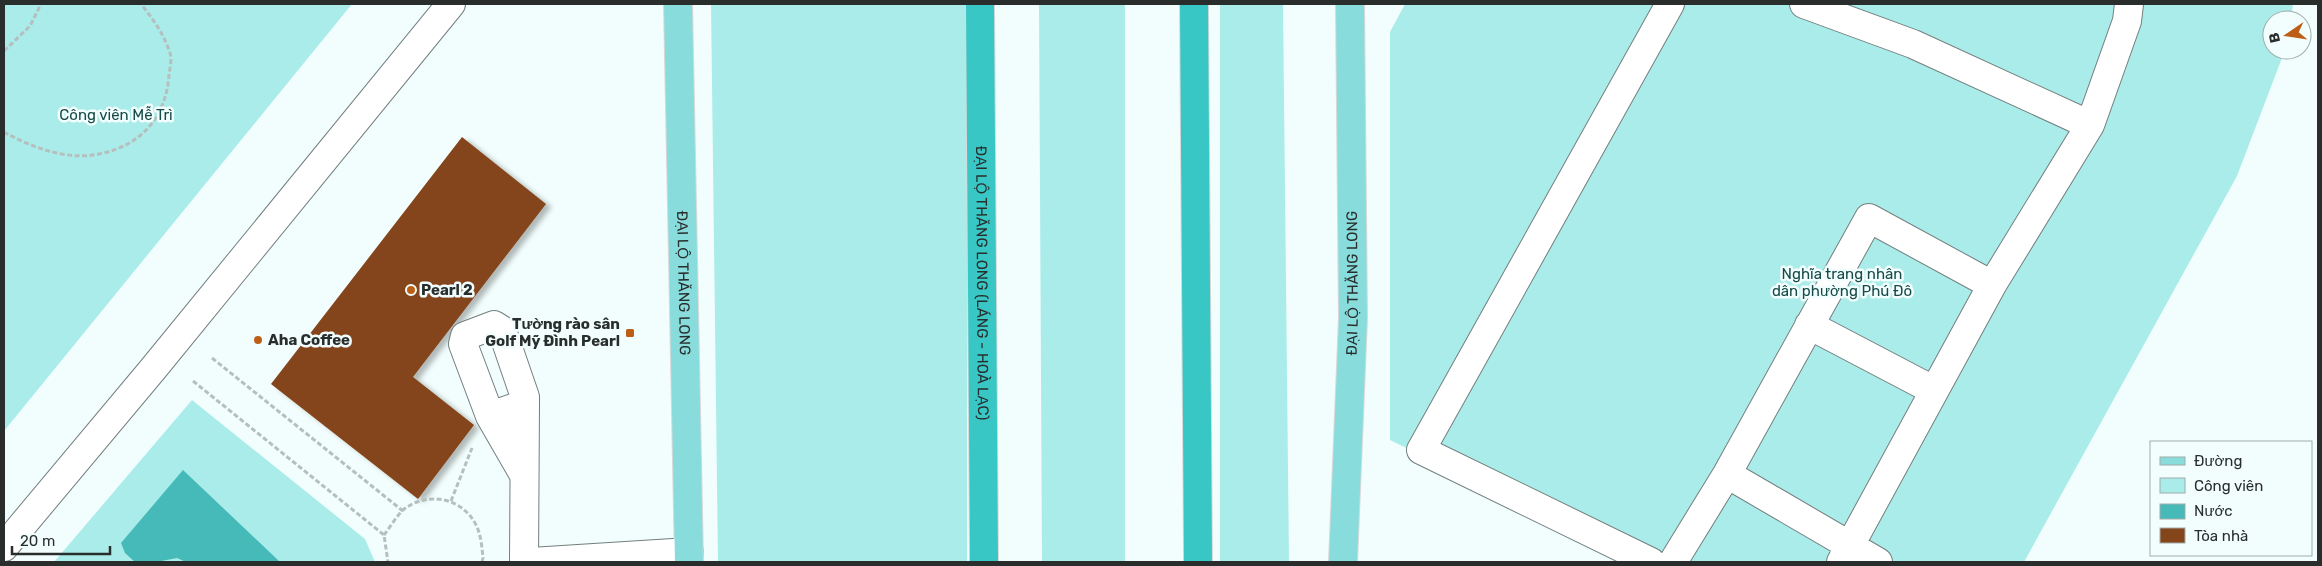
<svg xmlns="http://www.w3.org/2000/svg" width="2322" height="566" viewBox="0 0 2322 566" font-family="Rubik,sans-serif">
<style>
.green{fill:#aaecea}
.water{fill:#45bab8}
.building{fill:#85451a;filter:url(#shadow)}
.lines{fill:none;stroke-linecap:round;stroke-linejoin:round}
.minor-casing{stroke:#737f7e;stroke-width:30}
.major-casing{stroke:#d8d9d9;stroke-width:30}
.highway-casing{stroke:#d8d9d9;stroke-width:30}
.path{stroke:#b5bfbe;stroke-width:3;stroke-dasharray:5 2.5;stroke-linecap:butt}
.minor{stroke:#fff;stroke-width:28}
.major{stroke:#88dddc;stroke-width:28}
.highway{stroke:#38c7c5;stroke-width:28}
.poi-dot{fill:#bd5e16;stroke:#f1fefd;stroke-width:2}
.labels{text-anchor:middle;dominant-baseline:central;stroke-width:5;stroke-linejoin:round;paint-order:stroke}
.park-label{font-size:15px;fill:#164948;stroke:#f1fefd}
.street-label{font-size:15px;fill:#292e2d;stroke:#f1fefd}
.poi-label{font-size:15px;font-weight:bold;fill:#292e2d;stroke:#f1fefd;text-anchor:start}
</style>
<defs>
<filter id="shadow"><feDropShadow dx="5.5" dy="3" stdDeviation="2.5" flood-color="#0004"/></filter>
</defs>
<rect width="100%" height="100%" fill="#f1fefd"/>
<path class="green" d="M4,4H352L4,431Z
M711,4H967V562H718Z
M1039,4H1125V562H1042Z
M1220,4H1283L1289,562H1220Z
M1405,4H2293L2291,20H2272V50H2285L2237,176L2024,562H1640L1390,440V32Z
M192,400L365,539L375,562H54Z"/>
<path class="water" d="M183,470L280,562H186L177,558L156,562H135L125,553L121,543Z"/>
<path class="building" d="M462,137L546,204L413,377L474,425L418,499L271,384Z"/>
<g class="lines">
<g class="minor-casing">
<path id="minor" d="M1804,4L1913,44L2090,125
M494,325L502,330L525,397V404L490,416L463,344L465,336Z
M1809,325L1933,390
M490,416L524,475
M1727,474L1878,562
M4,547L153,369L451,4
M524,562L525,404
M531,562L689,552
M1651,562L1421,450L1670,4
M1673,562L1727,474L1869,218L1992,285
M1841,562L1992,285L2090,125L2127,21L2129,4"/>
</g>
<g class="major-casing">
<g id="major">
<path id="s1" d="M678,4L689,562"/>
<path id="s2" d="M1343,562L1353,318L1350,4"/>
</g>
</g>
<g class="highway-casing">
<g id="highway">
<path id="s3" d="M980,4L984,562"/>
<path d="M1194,4L1198,562"/>
</g>
</g>
<path class="path" d="M4,51L30,26L41,4
M4,132C31,147 67,161 99,154C141,146 166,117 169,75C170,68 172,59 170,53C164,34 153,19 141,4
M212,358L403,511
M193,381L384,535L388,562
M451,501L472,448
M384,535C390,527 396,517 403,510C428,490 464,498 477,527C481,536 482,548 483,558L482,562"/>
<use href="#minor" class="minor"/>
<use href="#major" class="major"/>
<use href="#highway" class="highway"/>
</g>
<g class="poi-dot">
<circle cx="411" cy="290" r="5"/>
<rect x="625" y="328" width="10" height="10" rx="2.5"/>
<circle cx="258" cy="340" r="5"/>
</g>
<g class="labels">
<g class="park-label">
<text x="116" y="115">Công viên Mễ Trì</text>
<text x="1842" y="274">Nghĩa trang nhân<tspan x="1842" dy="17">dân phường Phú Đô</tspan></text>
</g>
<g class="street-label">
<text stroke="none"><textPath href="#s1" startOffset="279">ĐẠI LỘ THĂNG LONG</textPath></text>
<text stroke="none"><textPath href="#s3" startOffset="279">ĐẠI LỘ THĂNG LONG (LÁNG - HOÀ LẠC)</textPath></text>
<text stroke="none"><textPath href="#s2" startOffset="279">ĐẠI LỘ THĂNG LONG</textPath></text>
</g>
<g class="poi-label">
<text x="421" y="290">Pearl 2</text>
<text x="620" y="324" text-anchor="end">Tường rào sân<tspan x="620" dy="17">Golf Mỹ Đình Pearl</tspan></text>
<text x="268" y="340">Aha Coffee</text>
</g>
</g>
<rect width="2322" height="566" fill="none" stroke="#292e2d" stroke-width="10"/>
<rect x="2150" y="441" width="162" height="115" fill="#f1fefd" stroke="#a1abaa"/>
<rect x="2160" y="457" width="25" height="8" fill="#88dddc" stroke="#a1abaa"/>
<text x="2194" y="466" font-size="15" fill="#292e2d">Đường</text>
<rect x="2160" y="478" width="25" height="15" fill="#aaecea" stroke="#a1abaa"/>
<text x="2194" y="491" font-size="15" fill="#292e2d">Công viên</text>
<rect x="2160" y="504" width="25" height="15" fill="#45bab8" stroke="#a1abaa"/>
<text x="2194" y="516" font-size="15" fill="#292e2d">Nước</text>
<rect x="2160" y="528" width="25" height="15" fill="#85451a" stroke="#a1abaa"/>
<text x="2194" y="541" font-size="15" fill="#292e2d">Tòa nhà</text>
<g transform="translate(2287 35) rotate(257)"><circle r="24" fill="#f1fefd" stroke="#a1abaa"/>
<path d="M0-4L9 19L0 12L-9 19Z" fill="#bd5e16"/>
<text y="-8" font-size="14" font-weight="bold" text-anchor="middle" fill="#292e2d">B</text>
</g>
<path d="M12 546v8h98v-8" fill="none" stroke="#292e2d" stroke-width="2.5"/>
<text x="20" y="546" font-size="15" fill="#292e2d" stroke="#f1fefd" stroke-width="4" paint-order="stroke">20 m</text>
</svg>
